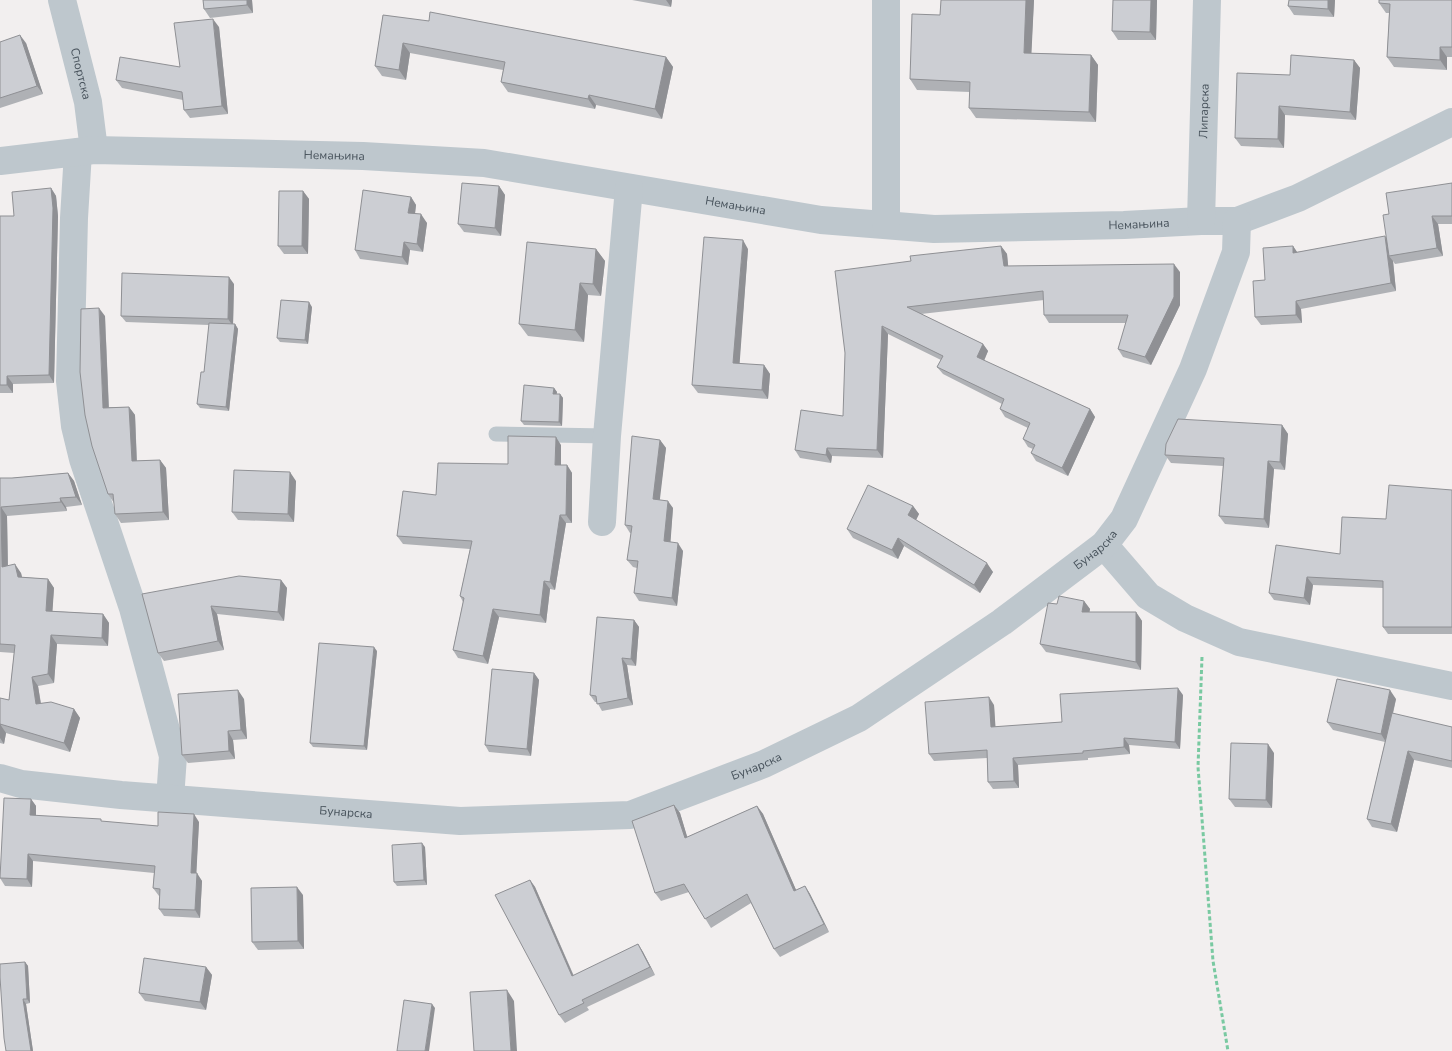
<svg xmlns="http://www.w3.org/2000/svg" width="1452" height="1051" viewBox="0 0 1452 1051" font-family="'Nunito Sans',sans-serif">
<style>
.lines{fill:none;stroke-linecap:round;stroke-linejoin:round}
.path{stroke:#79c9a1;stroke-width:3;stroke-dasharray:4 2.5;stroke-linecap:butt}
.lane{stroke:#bec7cd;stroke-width:15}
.street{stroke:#bec7cd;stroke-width:28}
.wall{fill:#afb1b5}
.shaded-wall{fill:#8f9094}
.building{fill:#ccced3;stroke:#8f9094}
.labels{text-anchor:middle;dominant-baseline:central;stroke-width:4;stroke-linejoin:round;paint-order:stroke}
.street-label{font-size:12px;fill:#48535c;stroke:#fff}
</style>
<rect width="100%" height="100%" fill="#f2efef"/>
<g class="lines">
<path class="path" d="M1202,657L1198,767L1213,961L1228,1051"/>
<path class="lane" d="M496,434L607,436"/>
<g class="street">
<path id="s1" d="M62,0L88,102L94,150"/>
<path d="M78,152L74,218L70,381L75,426L83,459L133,608L173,756L170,799"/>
<path id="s2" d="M0,161L94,150L363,156L484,163L821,220L934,229L1124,225L1201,221H1237L1298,198L1452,122"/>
<path id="s3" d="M1201,221L1207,0"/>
<path d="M886,224V0"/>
<path d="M602,522L607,436L629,188"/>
<path d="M1104,545L1148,596L1185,618L1239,642L1452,686"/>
<path id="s4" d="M0,778L21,784L121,795L460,821L630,815L764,764L859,718L1002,622L1104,545L1124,519L1193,369L1236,252L1237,221"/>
</g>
</g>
<path class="wall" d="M203,0H252L253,13L210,18L204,9Z
M632,0H672L671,7Z
M941,0H1034L1031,53L1091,55L1098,65L1096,122L976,118L969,108L970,92L917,90L910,79L940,15Z
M1113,0H1157L1156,40H1118L1112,31Z
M1289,0H1335L1334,17L1294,15L1288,6Z
M1452,0V57H1447V70L1394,67L1387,57L1389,13H1386L1379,3Z
M383,15L666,57L673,67L662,119L596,105L595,109L508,92L501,82L503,70L410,53L406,80L382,76L375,66Z
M219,27L228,114L190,118L184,110L183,100L122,88L116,80L180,67Z
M0,42L26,43L43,94L0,108Z
M1354,60L1360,68L1356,120L1285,115L1284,148L1241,146L1235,138L1290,75Z
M1452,183V224H1438L1443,256L1395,264L1393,261L1396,291L1301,309L1302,323L1261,325L1255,317L1265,280L1293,246L1297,252L1387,239L1389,214Z
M499,186L505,195L501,236L464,232L458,224Z
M51,188L56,196L58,216L54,383L13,384V393H0V216H14Z
M303,191L309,199L308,254H284L278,246Z
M411,197L416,205L415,214L427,223L423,252L410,250L408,265L360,259L355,250Z
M1001,246L1007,254L1008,266L1180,272V305L1151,365L1123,357L1118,349L1126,323H1049L1044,315V300L921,314L983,344L988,351L984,361L1090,409L1095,417L1068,476L1036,461L1031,453L1033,449L1028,447L1023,439L1028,428L1005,417L1000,409L1002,404L943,374L937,367L941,360L888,334L883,458L832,456L831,463L800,458L795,450L843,416L911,261Z
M596,249L605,261L601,296L588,295L584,342L528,336L519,324Z
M748,249L739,364L764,365L770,374L768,399L698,393L692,385Z
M234,284L233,324H235L238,329L229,411L200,408L197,404L204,372L209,325L126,322L121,316Z
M312,307L308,344L280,342L277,338Z
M105,316L109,407H129L135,415L137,461L160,460L166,468L169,520L121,523L115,514L114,503L108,494Z
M554,388L557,392L556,394H560L563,398L562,426L524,425L521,421Z
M1282,425L1288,434L1285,470L1274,469L1269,528L1225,524L1219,516L1223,466L1171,463L1165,455Z
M660,440L666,448L659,500L673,508L670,542L683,551L677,606L639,601L634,593L637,568L633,567L627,560L631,533H630L625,525Z
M561,445V465H567L572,473V523H566L555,590L550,589L546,623L499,617L488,664L458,658L453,650L463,602L460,596L470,549L403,544L397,536L436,495L508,464Z
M68,473L74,481L82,505L66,507L67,511L7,516L8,566L21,573L22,577L48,579L54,588L52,611L103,614L109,623L108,646L57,644L54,683L38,686L41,703L74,709L80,718L70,752L6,733L4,744L0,743V698L9,700L14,653L0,652V478H12Z
M296,481L294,522L238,520L232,512Z
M1452,490V634H1388L1383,627V588L1313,585L1310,605L1274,600L1269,593L1340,554L1386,519Z
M913,506L919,514L916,520L993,572L980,593L904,546L898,559L853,538L847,529Z
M281,580L287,588L284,621L217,614L224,650L164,661L158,653L142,594Z
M1084,601L1090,609L1089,612H1136L1142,621L1141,670L1046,652L1040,644L1057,604Z
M634,620L639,627L636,666L627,665L633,705L602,711L597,702H595L590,695Z
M377,651L367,750L313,747L310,743Z
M534,673L539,680L531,756L489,752L485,745Z
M1183,695L1180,749L1129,745L1130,754L1088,758V760L1018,765L1019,788L993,789L988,782L987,758L934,761L929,754L994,705L995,727L1062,722Z
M244,699L247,739L233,740L235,759L188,763L182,755Z
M1396,699L1393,714L1452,727V768L1414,760L1397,832L1372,827L1367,819L1385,742L1333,730L1327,722Z
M1274,753L1272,808L1235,807L1229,799Z
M31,799L36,806V816L158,826L199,822L196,873L202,881L200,918L164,916L159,909L160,896H159L153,888L154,873L33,861L32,887L5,886L0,878Z
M674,805L680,813L687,837L757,806L763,814L796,890L805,886L810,894L829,932L780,957L774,949L751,903L711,928L689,892L661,901L655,893Z
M425,847L427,885L397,886L394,882Z
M530,880L535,887L574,976L638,944L643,952L655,975L587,1007L589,1010L565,1023L559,1015Z
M303,895L304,949L258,950L252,942Z
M25,962L28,966L30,1003L26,1004L33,1051H6Z
M206,967L212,975L206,1010L145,1001L139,993Z"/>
<path class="shaded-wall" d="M247,0H252L253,13L247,5Z
M666,0H672L671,7Z
M1026,0H1034L1031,63L1024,53Z
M1151,0H1157L1156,40L1150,32Z
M1328,0H1335L1334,17L1328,9Z
M213,19L219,27L228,114L222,106Z
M20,35L26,43L43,94L37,86Z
M403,43L410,53L406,80L399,70Z
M1440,47L1447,57V70L1440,60Z
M1091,55L1098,65L1096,122L1089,112Z
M666,57L673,67L662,119L655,109Z
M1354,60L1360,68L1356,120L1350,112Z
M589,95L596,105L595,109L588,99Z
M1279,106L1285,115L1284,148L1278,139Z
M499,186L505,195L501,236L495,228Z
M51,188L56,196L58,216L54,383L49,375Z
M303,191L309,199L308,254L302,246Z
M411,197L416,205L414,221L408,213Z
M421,214L427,223L423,252L417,244Z
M1432,216L1438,224L1443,256L1437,248Z
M1385,236L1391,245L1389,256L1393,261L1396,291L1391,283Z
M743,240L748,249L739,372L733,363Z
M404,242L410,250L408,265L402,257Z
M1001,246L1007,254L1009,274L1004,266Z
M1293,246L1299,255L1293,253Z
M596,249L605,261L601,296L593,284Z
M1174,264L1180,272V305L1151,365L1145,357Z
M229,277L234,284L233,326L228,319Z
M580,283L588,295L584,342L575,330Z
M1296,301L1301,309L1302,323L1296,315Z
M309,302L312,307L308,344L305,340Z
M99,308L105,316L109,416L103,408Z
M235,324L238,329L229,411L226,407Z
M882,326L888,334L883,458L877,450Z
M983,344L988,351L982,365L977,357Z
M764,365L770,374L768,399L762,390Z
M7,376L13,384V393L7,385Z
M554,388L557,392L556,398L553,394Z
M560,394L563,398L562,426L559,422Z
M129,407L135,415L137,470L132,461Z
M1090,409L1095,417L1068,476L1062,468Z
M1282,425L1288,434L1285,470L1280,462Z
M556,437L561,445V473L555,465Z
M660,440L666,448L659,507L653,499Z
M827,448L832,456L831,463L826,455Z
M160,460L166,468L169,520L163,512Z
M1268,461L1274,469L1269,528L1264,519Z
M567,465L572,473V523L566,515Z
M290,472L296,481L294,522L288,514Z
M68,473L74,481L82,505L76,497Z
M60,498L66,507L67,511L61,502Z
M668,501L673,508L670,549L664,541Z
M913,506L919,514L914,524L908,515Z
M1,507L7,516L8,576L2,567Z
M560,515L566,523L555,590L550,582Z
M898,538L904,546L898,559L892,550Z
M678,543L683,551L677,606L672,598Z
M987,563L993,572L980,593L974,585Z
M15,564L21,573L24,586L18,577Z
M1307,577L1313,585L1310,605L1304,598Z
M48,579L54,588L52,619L46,611Z
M281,580L287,588L284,621L278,612Z
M544,581L550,589L546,623L540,615Z
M1084,601L1090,609L1088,621L1082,612Z
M211,606L217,614L224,650L218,641Z
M493,609L499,617L488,664L483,656Z
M1136,612L1142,621L1141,670L1136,662Z
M103,614L109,623L108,646L102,638Z
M634,620L639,627L636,666L631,659Z
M51,635L57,644L54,683L48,674Z
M374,647L377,651L367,750L364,746Z
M622,658L627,665L633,705L628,698Z
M534,673L539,680L531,756L527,749Z
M32,677L38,686L42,712L36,704Z
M1178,688L1183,695L1180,749L1175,742Z
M238,690L244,699L247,739L241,730Z
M1390,690L1396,699L1386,742L1381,734Z
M989,697L994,705L996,734L991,727Z
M74,709L80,718L70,752L64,743Z
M0,724L6,733L4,744L0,738Z
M228,731L233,740L235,759L229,751Z
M1124,738L1129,745L1130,754L1124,747Z
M1268,744L1274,753L1272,808L1266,800Z
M1408,751L1414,760L1397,832L1391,824Z
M1013,758L1018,765L1019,788L1014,781Z
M31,799L36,806V823L30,815Z
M674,805L680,813L690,846L685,838Z
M757,806L763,814L800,899L794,891Z
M194,814L199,822L196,881L191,873Z
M422,843L425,847L427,885L424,880Z
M28,854L33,861L32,887L27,879Z
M197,873L202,881L200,918L195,910Z
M530,880L535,887L577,984L572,976Z
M805,886L810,894L829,932L824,924Z
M297,887L303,895L304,949L298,941Z
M638,944L643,952L655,975L650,967Z
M25,962L28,966L30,1003L27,999Z
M206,967L212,975L206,1010L200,1002Z
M507,990L514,1001L517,1051H511Z
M23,999L26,1004L33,1051H31Z
M432,1004L435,1008L429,1051H425Z"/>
<path class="building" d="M203,0H247V5L204,9Z
M941,0H1026L1024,53L1091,55L1089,112L969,108L970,82L910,79L912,14L940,15Z
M1113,0H1151L1150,32L1112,31Z
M1289,0H1328V9L1288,6Z
M1379,0H1452V47H1440V60L1387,57L1390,4L1379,3Z
M430,12L666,57L655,109L589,95L588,99L501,82L505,62L403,43L399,70L375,66L383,15L429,21Z
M213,19L222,106L184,110L182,92L116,80L120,57L180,67L174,23Z
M20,35L37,86L0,98V42Z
M1291,55L1354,60L1350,112L1279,106L1278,139L1235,138L1237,73L1290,75Z
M462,183L499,186L495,228L458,224Z
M1452,183V216H1432L1437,248L1389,256L1383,215L1389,214L1386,193Z
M51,188L53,208L49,375L7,376V385H0V216H14L12,192Z
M363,190L411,197L408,213L421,214L417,244L404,242L402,257L355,250Z
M279,191H303L302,246H278Z
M1385,236L1391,283L1296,301V315L1255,317L1253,281L1265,280L1263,248L1293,246V253Z
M704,237L743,240L733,363L764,365L762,390L692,385Z
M527,242L596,249L593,284L580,283L575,330L519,324Z
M1001,246L1004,266L1174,264V297L1145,357L1118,349L1128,315H1044L1043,291L907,307L983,344L977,357L1090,409L1062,468L1031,453L1035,445L1023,439L1030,423L1000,409L1004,399L937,367L943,356L882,326L877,450L827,448L826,455L795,450L801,410L843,416L845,353L835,271L911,261L910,256Z
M122,273L229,277L228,319L121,316Z
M281,300L309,302L305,340L277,338Z
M99,308L103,408L129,407L132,461L160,460L163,512L115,514L113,494H108L92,446L85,415L80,372L81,309Z
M209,323L235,324L226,407L197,404L201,372H204Z
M524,385L554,388L553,394H560L559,422L521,421Z
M1178,419L1282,425L1280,462L1268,461L1264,519L1219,516L1224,458L1165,455L1166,444Z
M508,436L556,437L555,465H567L566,515H560L550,582L544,581L540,615L493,609L483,656L453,650L464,598L460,596L472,541L397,536L403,491L436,495L438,463L508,464Z
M632,436L660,440L653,499L668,501L664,541L678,543L672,598L634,593L638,561L627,560L632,526L625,525Z
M234,470L290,472L288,514L232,512Z
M68,473L76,497L60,498L61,502L1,507L2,567L15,564L18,577L48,579L46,611L103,614L102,638L51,635L48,674L32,677L36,704L51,702L74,709L64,743L0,724V726V698L9,700L15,645L0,644V478H12Z
M868,485L913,506L908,515L987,563L974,585L898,538L892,550L847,529Z
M1389,485L1452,490V627H1383V581L1307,577L1304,598L1269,593L1276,545L1340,554L1342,517L1386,519Z
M239,576L281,580L278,612L211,606L218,641L158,653L142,594Z
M1059,596L1084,601L1082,612H1136V662L1040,644L1048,603L1057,604Z
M597,617L634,620L631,659L622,658L628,698L597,704L596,696L590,695Z
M319,643L374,647L364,746L310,743Z
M492,669L534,673L527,749L485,745Z
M1337,679L1390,690L1381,734L1327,722Z
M1178,688L1175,742L1124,738V747L1083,751V753L1013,758L1014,781L988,782L987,750L929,754L925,702L989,697L991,727L1062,722L1060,694Z
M238,690L241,730L228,731L229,751L182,755L178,694Z
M1392,713L1452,727V761L1408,751L1391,824L1367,819Z
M1231,743L1268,744L1266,800L1229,799Z
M4,798L31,799L30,815L101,819V821L158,826V812L194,814L191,873H197L195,910L159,909L160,889L153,888L155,866L28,854L27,879L0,878Z
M674,805L685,838L757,806L794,891L805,886L824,924L774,949L747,894L705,919L684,884L655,893L632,821Z
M422,843L424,880L394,882L392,845Z
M530,880L572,976L638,944L650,967L582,1000L584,1003L559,1015L495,895Z
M297,887L298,941L252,942L251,888Z
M144,958L206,967L200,1002L139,993Z
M25,962L27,999H23L31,1051H6L4,1038L0,977V964Z
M507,990L511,1051H474L470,992Z
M404,1000L432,1004L425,1051H397Z"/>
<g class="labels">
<g class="street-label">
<text stroke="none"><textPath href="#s1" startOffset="76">Спортска</textPath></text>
<text stroke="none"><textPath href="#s3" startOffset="110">Липарска</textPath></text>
<text stroke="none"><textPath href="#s2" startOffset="335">Немањина</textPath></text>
<text stroke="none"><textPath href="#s2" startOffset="740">Немањина</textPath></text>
<text stroke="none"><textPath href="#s2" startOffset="1145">Немањина</textPath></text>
<text stroke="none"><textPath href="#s4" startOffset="1172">Бунарска</textPath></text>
<text stroke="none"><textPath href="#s4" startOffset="768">Бунарска</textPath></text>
<text stroke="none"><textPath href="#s4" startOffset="348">Бунарска</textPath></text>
</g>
</g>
</svg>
